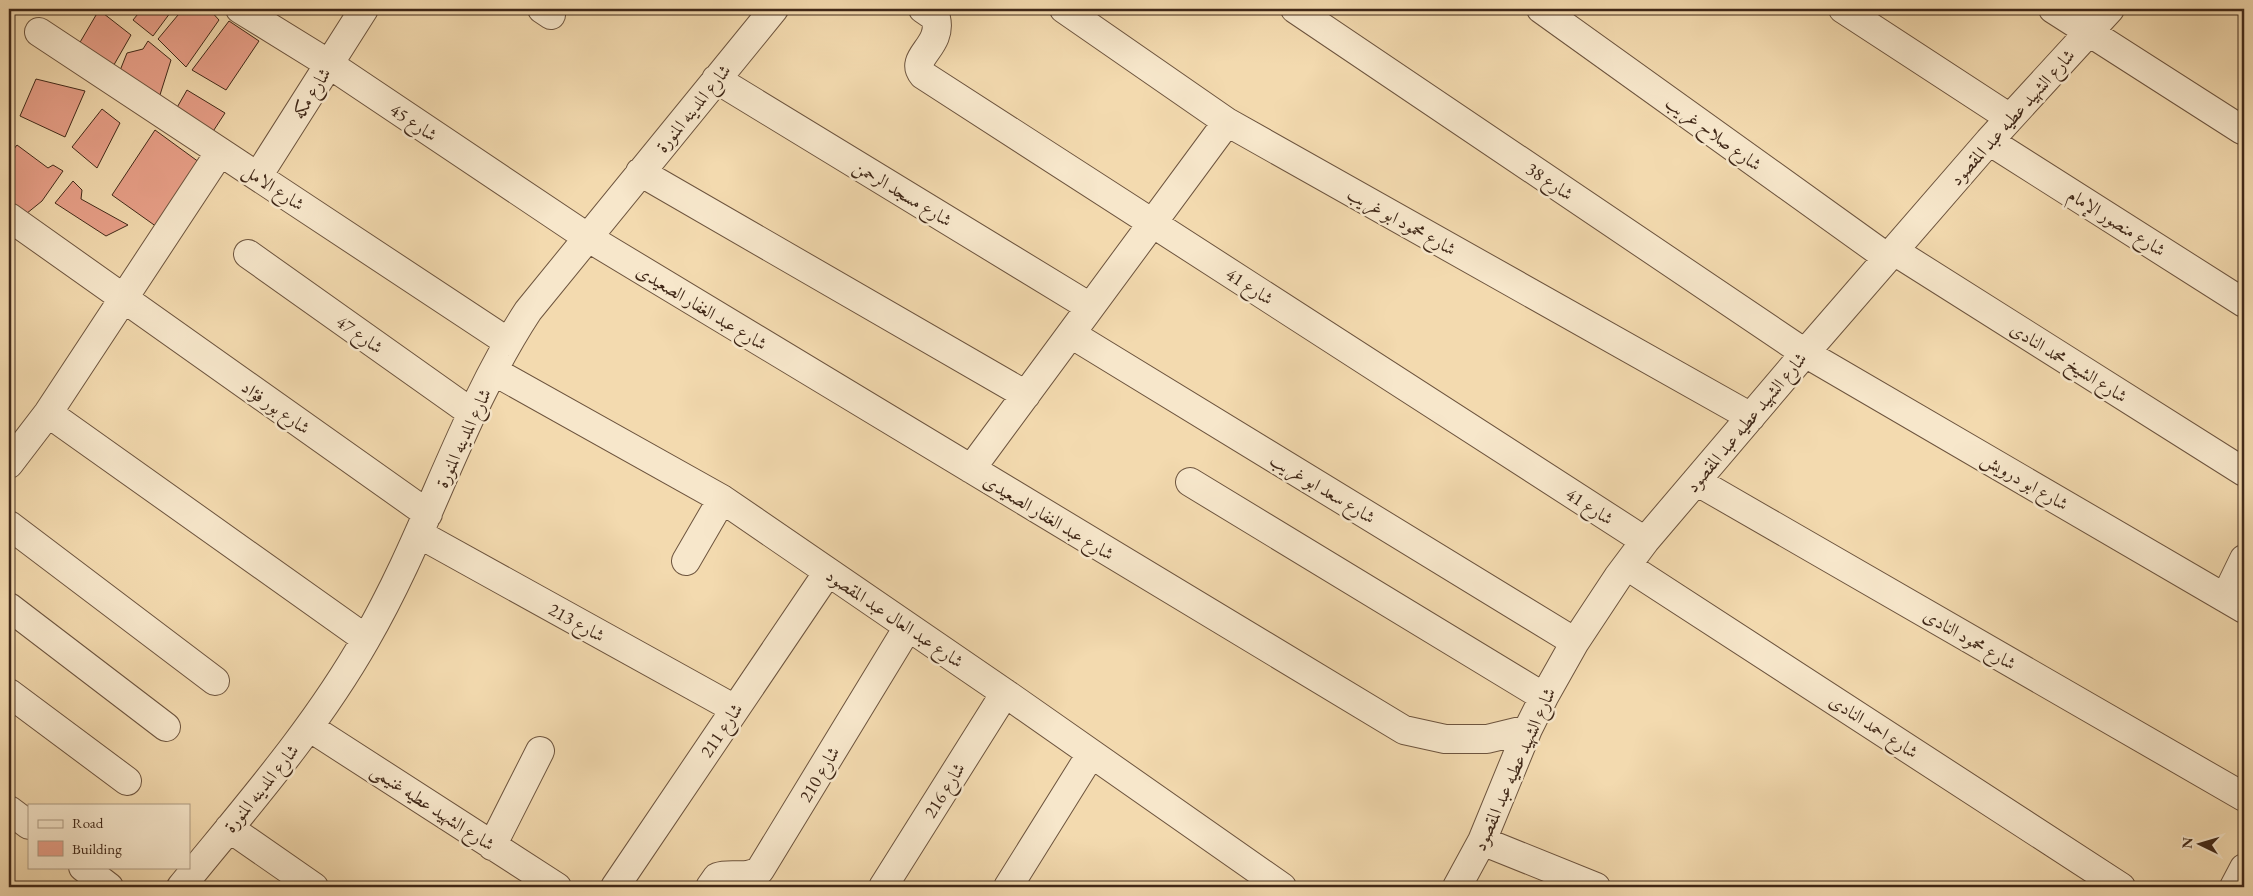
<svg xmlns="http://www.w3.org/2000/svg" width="2253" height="896" viewBox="0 0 2253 896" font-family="'EB Garamond',Amiri,serif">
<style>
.building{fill:#e9a089;stroke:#402818}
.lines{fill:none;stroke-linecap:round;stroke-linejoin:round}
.minor-casing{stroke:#6d543e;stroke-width:30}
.minor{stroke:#f7e7cb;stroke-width:28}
.labels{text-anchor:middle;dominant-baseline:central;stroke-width:5;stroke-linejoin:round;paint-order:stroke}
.street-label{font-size:18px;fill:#402818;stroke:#f7e7cb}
</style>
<rect width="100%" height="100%" fill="#f3daaf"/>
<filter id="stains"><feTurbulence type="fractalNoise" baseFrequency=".004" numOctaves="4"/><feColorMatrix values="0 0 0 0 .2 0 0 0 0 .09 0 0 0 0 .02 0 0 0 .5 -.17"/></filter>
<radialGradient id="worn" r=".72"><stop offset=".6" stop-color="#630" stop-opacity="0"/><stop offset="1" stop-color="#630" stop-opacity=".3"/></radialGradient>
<path class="building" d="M142,9H173L153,36L133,20Z
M183,9H209L219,20L186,67L158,39Z
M260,9H279L276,19Z
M99,10L131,35L111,70L79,44Z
M229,21L259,41L226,90L192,70Z
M148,41L171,60L159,98L119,73L127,53L143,49Z
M36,79L85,91L65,137L20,116Z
M187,90L225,113L210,136L175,111Z
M102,109L120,123L97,168L72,147Z
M155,130L203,165L157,227L112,195Z
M17,145L48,168L53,165L63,171L42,201L21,218L9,209V155Z
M73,181L82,190L81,199L128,225L106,236L55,203Z"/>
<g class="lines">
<g class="minor-casing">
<path id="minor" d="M240,9L329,64L587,237L1404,730L1445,739H1487L1528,729
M542,9L551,15
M923,9L936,18C943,47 908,57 923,75L1645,541
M1064,9L1227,122L1751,417
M1295,9L1805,353L2244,609
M1541,9L1888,258
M1843,9L2010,118
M2053,9L2242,130
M39,32L508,342
M716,79L1090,307
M1989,141L2244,303
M640,172L1026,395
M258,176L364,9
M9,217L428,514
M1894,251L2244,472
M248,254L472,413
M1071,334L1575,642
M495,372L722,499L1005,693L1282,887
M48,413L366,639
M9,464L48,413L220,152
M971,469L1227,122
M1696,481L2244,797
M1190,482L1544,697
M9,525L215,681
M419,534L735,709
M686,561L722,499
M1627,566L2121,887
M2225,598L2244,559
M9,607L166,727
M9,693L127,781
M309,727L557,887
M9,810L29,825
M229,828L314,887
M1482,841L1596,887
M492,846L540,751
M83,867L109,887
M181,887C246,807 315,729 366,639C427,534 461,413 528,311L774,9
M615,887L828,572
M710,887L717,877C733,872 746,880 760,870L908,627
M883,887L1005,693
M1008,887L1091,754
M1457,887L1482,841L1528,729L1544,697L1575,642L1618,577L1645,541L1805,353L1989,141L2110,9
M2234,887L2244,868"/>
</g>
<use href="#minor" class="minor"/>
</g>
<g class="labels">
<g class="street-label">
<text transform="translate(311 93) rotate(-58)">شارع مكه</text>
<text transform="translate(693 108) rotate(-51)">شارع المدينه المنورة</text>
<text transform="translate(2012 117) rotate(-48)">شارع الشهيد عطيه عبد المقصود</text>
<text transform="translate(414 122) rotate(34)">شارع 45</text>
<text transform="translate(1714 133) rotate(36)">شارع صلاح غريب</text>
<text transform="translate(1550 181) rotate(34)">شارع 38</text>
<text transform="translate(274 187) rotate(33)">شارع الامل</text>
<text transform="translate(903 193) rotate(31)">شارع مسجد الرحمن</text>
<text transform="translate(1402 221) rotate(29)">شارع محمود ابو غريب</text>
<text transform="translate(2117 222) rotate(32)">شارع منصور الإمام</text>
<text transform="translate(1250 286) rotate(33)">شارع 41</text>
<text transform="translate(702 307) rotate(31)">شارع عبد الغفار الصعيدى</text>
<text transform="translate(360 334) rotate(35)">شارع 47</text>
<text transform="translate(2069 362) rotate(32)">شارع الشيخ محمد النادى</text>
<text transform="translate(276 407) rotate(35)">شارع بور فؤاد</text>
<text transform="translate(1746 422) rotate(-50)">شارع الشهيد عطيه عبد المقصود</text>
<text transform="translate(463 438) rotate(-65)">شارع المدينه المنورة</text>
<text transform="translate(2025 481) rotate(30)">شارع ابو درويش</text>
<text transform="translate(1323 488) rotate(31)">شارع سعد ابو غريب</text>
<text transform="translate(1590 506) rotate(33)">شارع 41</text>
<text transform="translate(1049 517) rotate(31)">شارع عبد الغفار الصعيدى</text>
<text transform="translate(895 618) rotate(34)">شارع عبد العال عبد المقصود</text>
<text transform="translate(577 622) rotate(29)">شارع 213</text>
<text transform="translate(1970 639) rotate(30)">شارع محمود النادى</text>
<text transform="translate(1874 726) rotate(33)">شارع احمد النادى</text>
<text transform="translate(721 730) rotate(-56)">شارع 211</text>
<text transform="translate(1514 769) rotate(-66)">شارع الشهيد عطيه عبد المقصود</text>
<text transform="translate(819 774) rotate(-59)">شارع 210</text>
<text transform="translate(261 788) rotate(-51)">شارع المدينه المنورة</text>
<text transform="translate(944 790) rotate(-58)">شارع 216</text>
<text transform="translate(433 807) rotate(33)">شارع الشهيد عطيه غنيمى</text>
</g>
</g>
<rect width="2253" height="896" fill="none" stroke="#f3daaf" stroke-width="30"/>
<rect x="10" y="10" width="2233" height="876" fill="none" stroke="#402818" stroke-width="2.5"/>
<rect x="15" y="15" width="2223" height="866" fill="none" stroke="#402818"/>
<rect x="28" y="804" width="162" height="65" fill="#f7e7cb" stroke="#ae9b83"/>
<rect x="38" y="820" width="25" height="8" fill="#f7e7cb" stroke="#ae9b83"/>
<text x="72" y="828" font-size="15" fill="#402818">Road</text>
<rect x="38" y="841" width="25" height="15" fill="#e9a089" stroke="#ae9b83"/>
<text x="72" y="854" font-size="15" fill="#402818">Building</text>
<g transform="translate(2200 844) rotate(275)" stroke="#f7e7cb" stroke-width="4" paint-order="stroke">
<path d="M0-4L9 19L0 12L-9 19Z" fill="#402818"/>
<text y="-8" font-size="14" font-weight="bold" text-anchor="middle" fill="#402818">N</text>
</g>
<rect width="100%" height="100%" filter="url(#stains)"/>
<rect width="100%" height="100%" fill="url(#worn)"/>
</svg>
